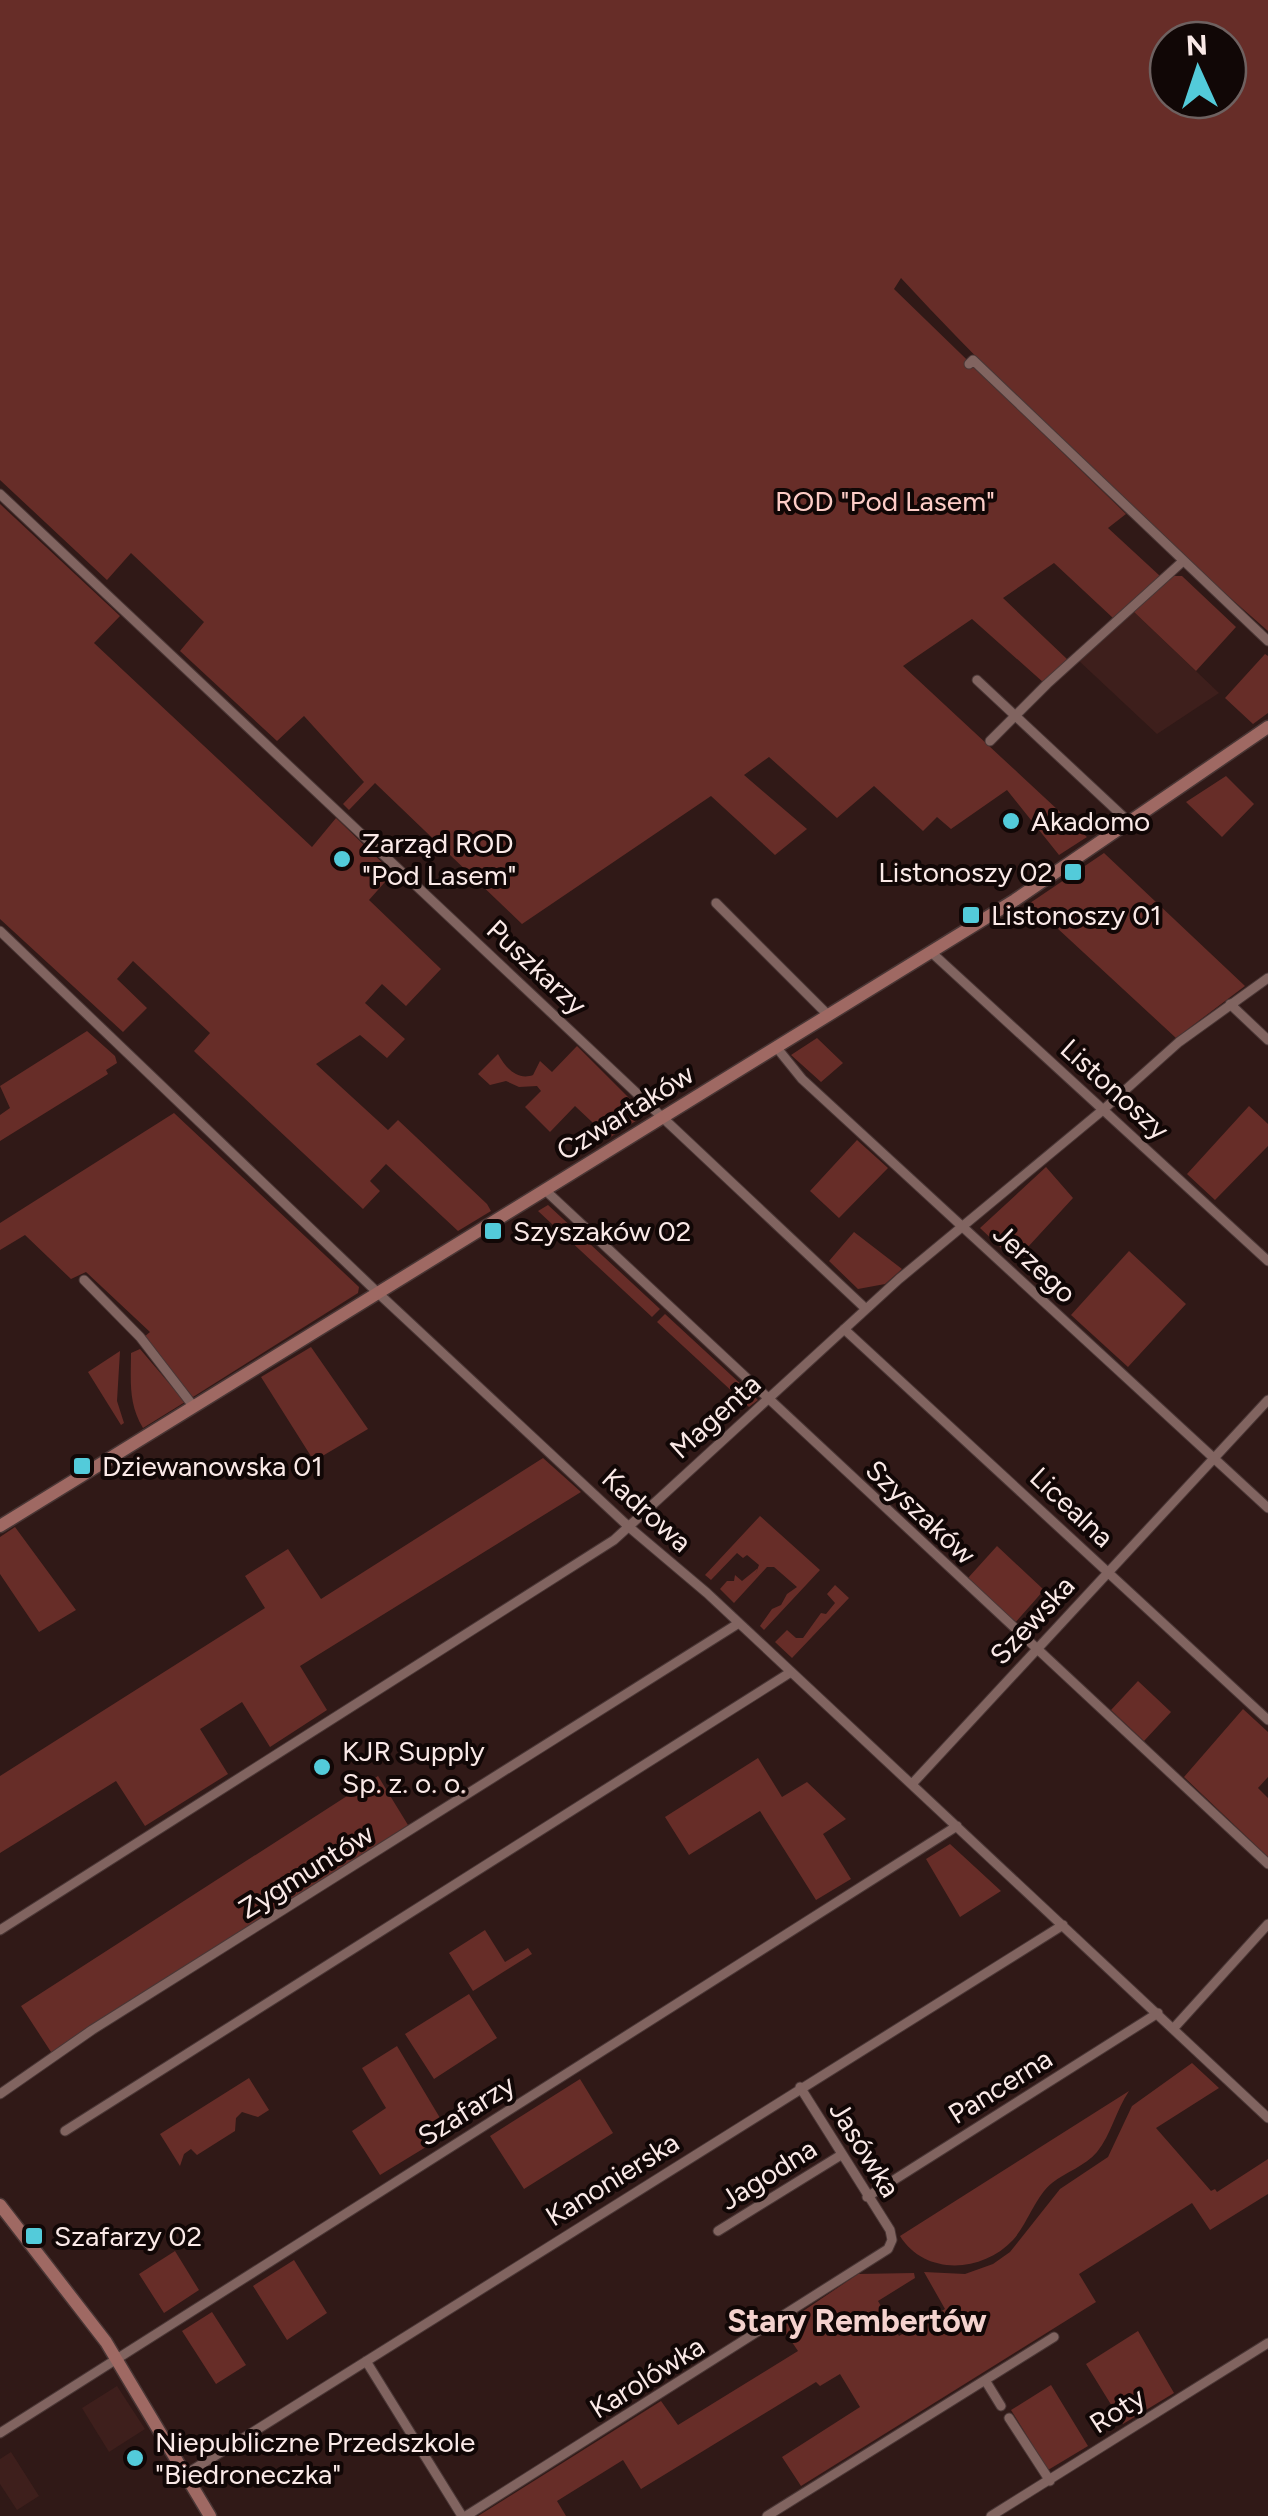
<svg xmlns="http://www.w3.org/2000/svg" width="1268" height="2516" viewBox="0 0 1268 2516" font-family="Figtree,sans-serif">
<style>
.built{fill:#3e1f1c}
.green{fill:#672d28;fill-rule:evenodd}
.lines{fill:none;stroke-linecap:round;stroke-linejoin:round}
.street-casing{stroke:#493635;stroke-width:11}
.secondary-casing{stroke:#493635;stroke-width:15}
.street{stroke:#816460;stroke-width:9}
.secondary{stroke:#9f6963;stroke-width:12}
.poi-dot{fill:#53cbda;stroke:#110706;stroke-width:4}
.labels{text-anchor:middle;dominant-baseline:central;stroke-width:8;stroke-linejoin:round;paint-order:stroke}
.park-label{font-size:28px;fill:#fdcdc7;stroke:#110706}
.poi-label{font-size:28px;fill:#fae9e7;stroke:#110706;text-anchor:start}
.street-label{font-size:28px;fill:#fae9e7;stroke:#110706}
.quarter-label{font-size:32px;font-weight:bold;fill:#f4d2ce;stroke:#110706}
</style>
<rect width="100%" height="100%" fill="#301917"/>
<path class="built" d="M1133,611L1219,693L1157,734L1078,660Z
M117,2386L145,2429L109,2452L82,2408Z
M11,2452L39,2496L17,2510L0,2484V2459Z"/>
<path class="green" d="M0,0H1268V631C1140,519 1016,402 901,278L894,289L1126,514L1108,528L1160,576L1113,618L1054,563L1003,598L1068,660L1044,683L972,619L903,666L1087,837L1059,855L1007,790L951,829L937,817L923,831L874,786L837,818L769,757L744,775L807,829L775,855L711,796L522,924L375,783L349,810L343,804L364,782L304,716L277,741L180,651L204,622L131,553L107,580L0,480ZM1168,40H1228V100H1168Z
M0,504L120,616L94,643L312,847L336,818L393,873L369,900L441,969L406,1006L382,984L365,1003L405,1039L387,1058L360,1035L316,1064L388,1130L398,1120L487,1204L491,1211L458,1231L386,1164L370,1181L380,1191L363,1209L197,1054L194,1051L210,1033L133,961L117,979L147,1008L123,1032L0,919Z
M1171,576H1182L1236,627L1196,671L1133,611Z
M1265,654L1268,656V713L1253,724L1225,698Z
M1226,776L1254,804L1222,837L1186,802Z
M1104,853L1245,986L1176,1038L1030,903Z
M87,1031L115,1056L117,1063L106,1070L108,1074L0,1141V1115L10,1108L0,1086Z
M817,1038L843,1063L821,1082L791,1055Z
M577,1046L635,1104L639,1119L609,1138L575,1106L550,1132L525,1107L541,1091L537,1086L519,1087L506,1081L490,1085L478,1074L498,1054C505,1067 517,1081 533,1075L540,1061L552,1072Z
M1249,1106L1268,1124V1146L1215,1200L1187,1174Z
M174,1113L359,1287L358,1293L193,1397L148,1346L144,1337L150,1332L86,1272L71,1279L25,1235L0,1250V1223Z
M857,1140L888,1168L839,1218L810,1191Z
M1046,1167L1073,1198L1015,1261L980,1228Z
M548,1205L660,1309L652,1317L538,1211Z
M854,1232L902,1269L885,1284L858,1289L829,1261Z
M1129,1251L1186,1304L1128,1367L1071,1315Z
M665,1314L758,1400L749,1407L657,1322Z
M311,1347L368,1429L314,1461L261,1377Z
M140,1349L185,1402L143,1428C128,1403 131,1381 131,1353Z
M120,1351L117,1401L124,1423L121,1425L88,1372Z
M543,1458L581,1492L300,1666L327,1710L270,1747L242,1702L200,1729L228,1774L145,1826L116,1781L0,1853V1776L265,1608L245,1576L288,1549L321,1599Z
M760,1516L820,1570L764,1630L760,1626L772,1609L781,1605L787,1594L797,1587L774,1567H767L734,1603L720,1589L727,1581H734L735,1575L742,1581L758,1568L755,1575L759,1565L747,1555L743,1558L737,1553L711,1580L705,1575Z
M15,1527L76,1610L39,1632L0,1574V1537Z
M997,1546L1044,1590L1015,1623L968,1578Z
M835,1585L849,1598L792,1658L775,1642L787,1630L796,1638H803L821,1613L826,1614L835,1603L827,1594Z
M1138,1681L1171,1712L1144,1741L1111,1710Z
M1243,1709L1268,1732V1777L1258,1788L1268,1798V1857L1184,1777Z
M758,1758L782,1797L807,1782L846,1819L823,1834L851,1879L816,1900L760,1811L689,1855L665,1817Z
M378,1776L408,1825L69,2040L53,2055L21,2006Z
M950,1844L1001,1891L960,1917L926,1859Z
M485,1930L505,1962L528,1948L532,1954L473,1991L449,1953Z
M469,1994L497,2038L434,2079L405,2034Z
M397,2046L449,2133L380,2175L352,2131L386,2108L362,2068Z
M1192,2063L1219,2088L1156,2128L1211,2191L1215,2189L1217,2192L1268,2159V2194L1210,2230L1192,2203L1079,2274L1096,2302L801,2486L782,2457L860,2407L840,2374L820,2386L816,2382L641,2489L623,2460L557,2501L566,2516H478L661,2401L678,2425L798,2351L781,2326L858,2274L914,2273L915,2278L878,2301L899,2336L945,2309L924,2272L965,2274L993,2264L1010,2252L1060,2189L1108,2157L1132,2106Z
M249,2078L269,2110L258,2117L242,2112L236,2118L235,2131L197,2155L191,2149L184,2154L180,2166L160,2134Z
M580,2079L613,2133L524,2189L490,2136Z
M1129,2091C1116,2110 1111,2135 1097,2152C1085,2166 1066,2172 1052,2183C1035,2197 1028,2223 1013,2240C982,2273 925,2276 900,2236Z
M175,2251L199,2290L164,2313L139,2274Z
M294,2260L327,2313L287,2340L253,2286Z
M212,2312L246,2365L216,2384L182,2331Z
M1138,2331L1174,2393L1123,2424L1086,2364Z
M1051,2385L1088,2446L1048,2470L1011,2410Z"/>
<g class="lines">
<g class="street-casing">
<path id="street" d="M969,364L973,360L1268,641
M0,494L866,1309
M977,680L1128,821
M990,741L1047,684L1182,562
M716,903L829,1016
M0,931L378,1293L629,1527L707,1593L1268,2118
M931,952L1268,1261
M1230,1004L1268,1040
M777,1048L802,1079L1268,1508
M545,1190L1268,1864
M84,1280L140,1337L194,1407
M844,1329L1268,1720
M912,1784L1268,1400
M0,1930L614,1540L899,1279L1104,1109L1179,1042L1268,978
M1173,2029L1268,1924
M0,2094L92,2030L739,1623
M65,2131L791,1672
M867,2197L1158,2013
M718,2231L841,2155
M366,2361L462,2516
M985,2380L1001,2406
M1009,2418L1050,2481
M0,2433L957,1826
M186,2474L1063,1925
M466,2516L888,2249L892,2240L890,2230L800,2087
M767,2516L1054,2337
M991,2516L1268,2343"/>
</g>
<g class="secondary-casing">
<path id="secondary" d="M0,1526L1015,900L1268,727
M0,2205L106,2342L210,2516"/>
</g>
<use href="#street" class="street"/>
<use href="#secondary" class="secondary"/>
</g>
<g class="poi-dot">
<circle cx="1011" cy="821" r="10"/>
<circle cx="342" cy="859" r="10"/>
<rect x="1063" y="862" width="20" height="20" rx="5"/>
<rect x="961" y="905" width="20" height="20" rx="5"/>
<rect x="483" y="1221" width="20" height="20" rx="5"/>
<rect x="72" y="1456" width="20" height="20" rx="5"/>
<circle cx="322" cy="1767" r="10"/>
<rect x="24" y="2226" width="20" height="20" rx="5"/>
<circle cx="135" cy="2458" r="10"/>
</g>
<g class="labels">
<g class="park-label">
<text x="885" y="501">ROD "Pod Lasem"</text>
</g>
<g class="poi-label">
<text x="1031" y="821">Akadomo</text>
<text x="362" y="843">Zarząd ROD<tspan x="362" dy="32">"Pod Lasem"</tspan></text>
<text x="1053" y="872" text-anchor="end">Listonoszy 02</text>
<text x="991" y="915">Listonoszy 01</text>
<text x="513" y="1231">Szyszaków 02</text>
<text x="102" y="1466">Dziewanowska 01</text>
<text x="342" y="1751">KJR Supply<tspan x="342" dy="32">Sp. z. o. o.</tspan></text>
<text x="54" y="2236">Szafarzy 02</text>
<text x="155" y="2442">Niepubliczne Przedszkole<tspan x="155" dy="32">"Biedroneczka"</tspan></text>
</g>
<g class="street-label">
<text transform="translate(537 967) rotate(43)">Puszkarzy</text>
<text transform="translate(1115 1089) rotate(42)">Listonoszy</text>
<text transform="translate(625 1112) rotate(-32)">Czwartaków</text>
<text transform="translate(1035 1263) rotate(43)">Jerzego</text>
<text transform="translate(715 1416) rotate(-42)">Magenta</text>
<text transform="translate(1072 1507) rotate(43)">Licealna</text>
<text transform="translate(647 1510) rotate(42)">Kadrowa</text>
<text transform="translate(921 1512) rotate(43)">Szyszaków</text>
<text transform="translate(1032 1620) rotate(-47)">Szewska</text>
<text transform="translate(306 1871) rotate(-32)">Zygmuntów</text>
<text transform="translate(1000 2086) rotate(-32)">Pancerna</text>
<text transform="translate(466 2110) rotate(-32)">Szafarzy</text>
<text transform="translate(865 2149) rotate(58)">Jasówka</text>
<text transform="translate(768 2174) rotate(-32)">Jagodna</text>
<text transform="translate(612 2179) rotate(-32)">Kanonierska</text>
<text transform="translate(647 2377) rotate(-32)">Karolówka</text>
<text transform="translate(1117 2410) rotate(-33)">Roty</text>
</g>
<g class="quarter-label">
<text x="857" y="2321">Stary Rembertów</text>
</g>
</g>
<g transform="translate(1198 70) rotate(357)"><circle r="48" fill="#110706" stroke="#6e6160" stroke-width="2.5"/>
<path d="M0-8L18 38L0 25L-18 38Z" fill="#53cbda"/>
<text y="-15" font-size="28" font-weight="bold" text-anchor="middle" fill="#fae9e7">N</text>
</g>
</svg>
